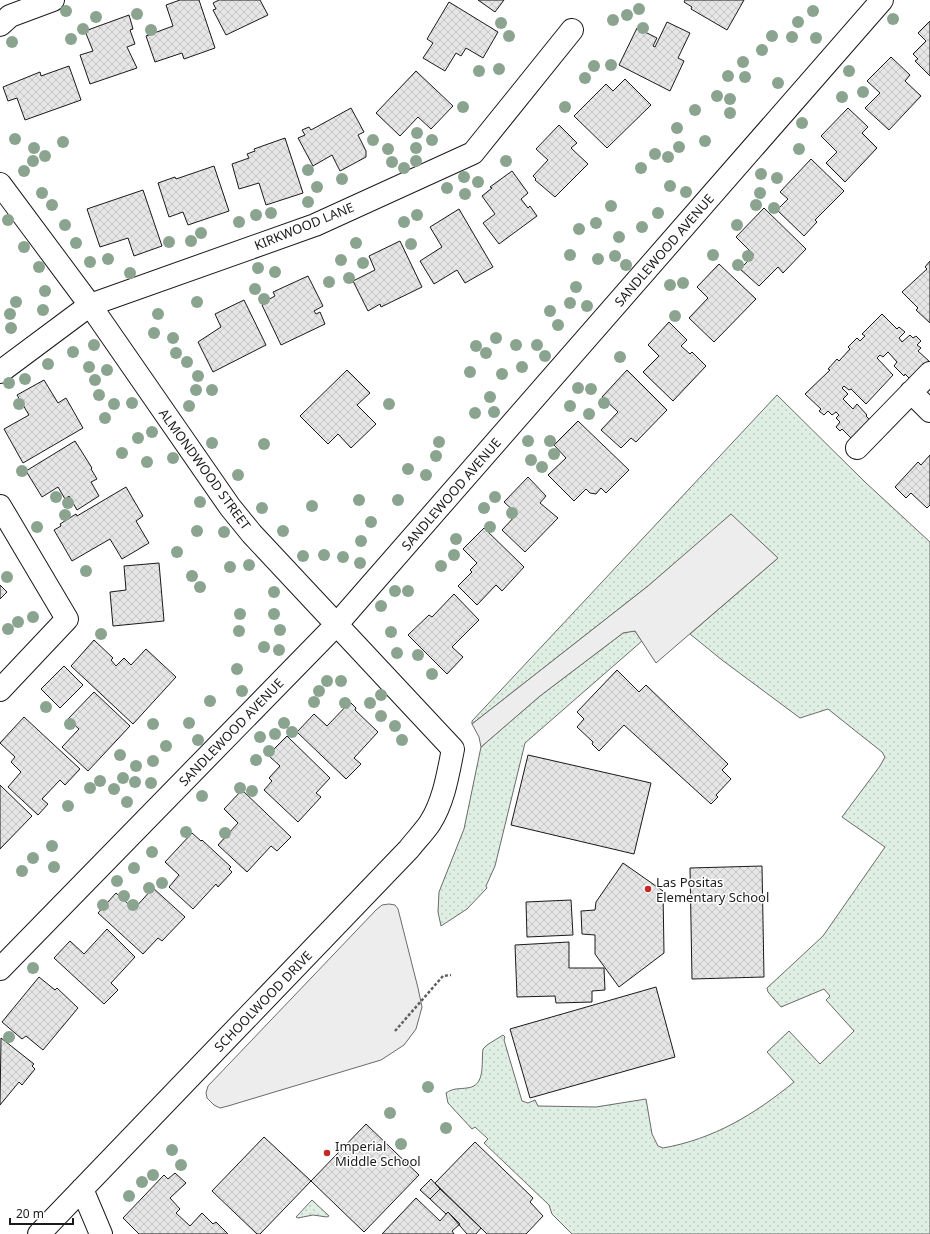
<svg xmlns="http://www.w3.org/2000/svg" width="930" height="1234" viewBox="0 0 930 1234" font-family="'Noto Sans',sans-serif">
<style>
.grass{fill:url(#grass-dots);stroke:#6a6a6a}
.parking{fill:#ededed;stroke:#6a6a6a}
.building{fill:url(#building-cross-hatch);stroke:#1a1a1a}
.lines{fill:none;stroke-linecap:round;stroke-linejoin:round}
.minor-casing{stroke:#1a1a1a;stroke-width:24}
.path{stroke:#5f5f5f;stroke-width:2.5;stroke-dasharray:3 2;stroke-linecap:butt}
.minor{stroke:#fff;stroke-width:22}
.tree{fill:#8aa48f}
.poi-dot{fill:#c62828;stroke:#fff;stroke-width:1.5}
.labels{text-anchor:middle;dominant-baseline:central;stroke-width:3;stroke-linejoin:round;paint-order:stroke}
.street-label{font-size:13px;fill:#1a1a1a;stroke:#fff}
.poi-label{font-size:13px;fill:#1a1a1a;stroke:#fff;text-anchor:start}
</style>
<defs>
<pattern id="grass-dots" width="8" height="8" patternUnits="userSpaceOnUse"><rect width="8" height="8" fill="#e0efe3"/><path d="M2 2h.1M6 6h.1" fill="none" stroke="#c0ccc2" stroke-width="1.8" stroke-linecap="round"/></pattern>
<pattern id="building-cross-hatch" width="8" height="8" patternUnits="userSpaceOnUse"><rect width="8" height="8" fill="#e6e6e6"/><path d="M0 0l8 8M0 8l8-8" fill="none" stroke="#c5c5c5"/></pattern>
</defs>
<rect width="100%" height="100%" fill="#fff"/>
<path class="grass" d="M777,395L865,482L930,542V1234H572L552,1214L549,1205L484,1143L488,1139L475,1127L472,1129L448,1103L446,1093C453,1088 459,1089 467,1088C486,1086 481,1064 483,1049L487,1045L503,1035L505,1037L504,1040L522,1101L528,1103L535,1100L538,1106L596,1107L646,1099L652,1134L658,1146L663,1148C714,1139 755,1114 794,1082L767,1052L789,1031L820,1064L854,1031L826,1000L830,996L824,989L781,1007L768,992L767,988L823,936L885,847L842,817L880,766L885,757L882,752L828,709L800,718L722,660L690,634L778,558L731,515L648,586L472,724V721Z
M631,631H635L642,641L525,743L495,866L486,886L487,888L467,909L441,926L438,912L439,892L464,829L481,747L540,696L623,633Z
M312,1200L329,1216L327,1217L313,1215L298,1218L296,1217Z"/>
<path class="parking" d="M731,514L778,558L656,663L635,631L623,633L540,696L481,747L479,737L472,724L648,586Z
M389,904L395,905L398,909L418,988L422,1007L416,1029L404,1045L381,1060L228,1106L220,1108L214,1105L207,1098L206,1093L208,1086L376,910L382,905Z"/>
<path class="building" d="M180,0H199L215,48L184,59L182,53L155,62L146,36L173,26L166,5Z
M219,0H260L268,15L226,35L213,10L216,9L213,3Z
M478,0H504L495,12Z
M685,0H744L727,30L691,9L692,7L684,2Z
M449,2L498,32L483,58L466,48L461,56L456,53L445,71L423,58L433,43L427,39Z
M129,15L133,29L130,30L135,44L127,47L137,68L90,84L80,55L93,51L85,31Z
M930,21V76L915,61L918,59L913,54L926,41L918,33Z
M667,22L690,33L678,58L684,61L670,91L619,65L637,28L657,38L653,46L655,47Z
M891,57L910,75L905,81L921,96L889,130L865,108L880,93L867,81Z
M69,66L81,100L25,120L17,98L8,101L3,87L40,72L41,76Z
M416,71L453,106L431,129L418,117L400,136L376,113Z
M625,79L651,105L607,148L574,116L606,84L613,91Z
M351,108L364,132L358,135L366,151V157L340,171L332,155L313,166L298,138L305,135L302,130L309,127L311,130Z
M848,108L868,127L862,133L877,148L845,182L826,163L837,152L821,136Z
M559,125L577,143L571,148L588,164L555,197L535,180L536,179L533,176L548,160L536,149Z
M285,138L303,193L266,205L259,183L239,189L232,164L249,158L247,154L255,151L254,149Z
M811,159L844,191L815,220L817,222L804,236L777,210L788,199L780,192Z
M214,166L229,211L188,225L183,212L169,217L158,183L175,177L176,179Z
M512,171L528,193L521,199L528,208L530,206L537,216L499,244L483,223L495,214L482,196L492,188L490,187Z
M143,190L162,246L134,256L128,238L100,247L87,209Z
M764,208L806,249L783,273L778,267L759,286L740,269L754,255L736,237Z
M459,209L493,267L465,283L457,270L434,284L420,261L442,247L430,227Z
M400,241L422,287L381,307L380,304L368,311L353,281L375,270L369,256Z
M930,261V323L916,310L918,308L902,292L927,269L925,267Z
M719,264L756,299L714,342L689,318L708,298L697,287Z
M308,276L323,306L314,311L316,314L320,312L325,324L281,345L262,305L265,304L264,302L275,296L273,292Z
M244,300L266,345L213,372L198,342L221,327L215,314Z
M882,314L897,329L899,327L905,332L899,338L902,342L910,335L913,338L916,336L921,341L917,345L921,348L918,351L930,362L911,380L905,374L904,376L894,366L897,362L888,352L883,357L880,355L877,358L893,375L866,404L851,389L849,390L844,386L842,388L848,394L843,399L853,409L857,404L867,415L866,416L871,421L854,441L842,429L840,431L836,427L840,422L836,418L839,415L836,412L832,415L828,411L824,415L819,411L821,409L805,394L830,370L828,369L837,359L839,361L850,349L848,347L857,338L860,341L865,336L862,334Z
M669,322L687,340L681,346L690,354L692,352L706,366L673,401L643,372L659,356L648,345Z
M347,370L370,393L357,405L376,424L351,448L338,434L328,444L300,416Z
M627,370L667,410L636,442L631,438L621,448L601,430L618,412L602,397Z
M44,380L58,403L66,398L83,428L23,463L4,429L29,415L17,395Z
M578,421L629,470L606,493L601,488L596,494L590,493L586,489L574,501L548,475L566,458L554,445Z
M75,441L92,468L91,469L97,479L91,482L99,496L77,510L69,496L65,499L58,487L42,497L26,471Z
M930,455V505L927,508L911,493L906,498L895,487L918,462L921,465Z
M528,477L546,496L540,503L558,518L525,552L502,530L517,514L504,502Z
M126,487L143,516L136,521L149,543L122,559L110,539L72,561L54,530L61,526L60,524L76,514L77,516Z
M484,528L524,567L502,591L496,585L477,605L458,586L472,572L470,570L477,563L463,549Z
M159,563L164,621L113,626L110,592L126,590L124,566Z
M0,585L7,592L0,599Z
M454,594L479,620L452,647L463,657L447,674L408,635L429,615L432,617Z
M94,640L113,658L111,660L116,666L124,658L131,665L146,649L176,677L133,724L71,666Z
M64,666L83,685L60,708L41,689Z
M617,670L639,692L646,685L728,764L722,770L731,779L716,795L718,797L711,804L624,725L599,751L592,744L593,742L577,727L584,719L577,712Z
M94,692L130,726L88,771L62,747L79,729L68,719Z
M350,702L356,708L355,710L378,732L354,758L361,764L346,779L297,732L314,714L327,726Z
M24,717L80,769L65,785L60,780L42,799L48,804L38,815L8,787L21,772L11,762L15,757L0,743Z
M287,736L330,778L316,793L321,797L298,822L264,790L272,781L269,778L280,766L268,755Z
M528,755L651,783L634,854L511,825Z
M0,785L32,816L0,849Z
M242,790L291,837L277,851L271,846L247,872L218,845L238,823L224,809Z
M192,833L201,841L202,840L231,867L229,869L232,872L218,887L216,884L193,909L169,887L179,875L165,862Z
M623,863L663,891L664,953L619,987L595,954V935L582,934L581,911L595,910L596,902Z
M762,866L764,977L692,979L690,868Z
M153,888L185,917L162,941L158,938L143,954L98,913L116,893L134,909Z
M571,900L573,935L527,937L526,902Z
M107,929L135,957L111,983L118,990L104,1004L54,958L70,941L84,954Z
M569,942V968H604L605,990L592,991V1002L556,1003L555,996L517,997L515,945Z
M39,977L55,990L57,988L78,1008L43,1050L26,1036L22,1039L2,1022Z
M656,987L675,1057L530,1098L510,1029Z
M1,1038L34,1064L32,1066L35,1069L22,1085L19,1082L0,1105Z
M366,1124L419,1175L364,1232L311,1181Z
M264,1137L311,1181L260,1234H257L212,1191Z
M475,1142L533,1198L530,1202L543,1216L526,1234H487L435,1183Z
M175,1173L186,1183L170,1198L180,1209L176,1213L190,1226L202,1213L213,1224L216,1222L228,1234H139L123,1218L164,1175L168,1179Z
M431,1179L440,1189L430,1199L420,1190Z
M440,1189L481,1228L476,1234H467L448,1212L446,1214L430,1199Z
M416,1198L440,1221L448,1212L460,1224L452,1231L454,1234H382Z"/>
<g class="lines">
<g class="minor-casing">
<path id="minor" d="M0,25L10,16L53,0
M0,184L90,305L230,507L252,534L453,749C448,774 444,801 430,823C424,832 416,840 409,849L39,1234
M0,372L90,305L315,225L473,153L572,30
M911,392L930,411
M857,448L930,373
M0,506L67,619L0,690
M0,969L337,624L882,0
M82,1189L101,1234"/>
</g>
<path class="path" d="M395,1031L443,976L451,975"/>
<use href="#minor" class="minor"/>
</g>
<g class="tree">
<circle cx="639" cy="9" r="6"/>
<circle cx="66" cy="11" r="6"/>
<circle cx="813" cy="11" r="6"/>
<circle cx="137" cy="14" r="6"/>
<circle cx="627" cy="15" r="6"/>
<circle cx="96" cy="17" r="6"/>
<circle cx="893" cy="19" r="6"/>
<circle cx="613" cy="20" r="6"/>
<circle cx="798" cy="22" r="6"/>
<circle cx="501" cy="23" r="6"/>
<circle cx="643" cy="28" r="6"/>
<circle cx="83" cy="29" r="6"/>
<circle cx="151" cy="30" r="6"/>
<circle cx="509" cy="36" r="6"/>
<circle cx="772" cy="36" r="6"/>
<circle cx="792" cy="37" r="6"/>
<circle cx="816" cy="38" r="6"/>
<circle cx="71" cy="39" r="6"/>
<circle cx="12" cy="42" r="6"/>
<circle cx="762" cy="50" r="6"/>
<circle cx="743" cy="62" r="6"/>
<circle cx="611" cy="65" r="6"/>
<circle cx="594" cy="66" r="6"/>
<circle cx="499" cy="69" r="6"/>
<circle cx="479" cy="71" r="6"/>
<circle cx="849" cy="71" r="6"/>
<circle cx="728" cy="76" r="6"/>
<circle cx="745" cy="77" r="6"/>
<circle cx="585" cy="78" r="6"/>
<circle cx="778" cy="83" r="6"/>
<circle cx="863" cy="92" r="6"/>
<circle cx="717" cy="96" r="6"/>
<circle cx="842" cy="97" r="6"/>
<circle cx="730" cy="99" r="6"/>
<circle cx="463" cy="107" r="6"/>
<circle cx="565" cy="107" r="6"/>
<circle cx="695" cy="110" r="6"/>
<circle cx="730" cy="113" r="6"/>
<circle cx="802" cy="123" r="6"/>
<circle cx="677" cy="128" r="6"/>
<circle cx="417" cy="133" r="6"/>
<circle cx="15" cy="139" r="6"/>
<circle cx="373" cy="140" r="6"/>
<circle cx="432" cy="140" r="6"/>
<circle cx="705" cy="141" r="6"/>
<circle cx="63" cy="142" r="6"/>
<circle cx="679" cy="147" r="6"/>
<circle cx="34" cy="148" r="6"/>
<circle cx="416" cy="148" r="6"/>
<circle cx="388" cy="149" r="6"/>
<circle cx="799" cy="149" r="6"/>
<circle cx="655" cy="154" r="6"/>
<circle cx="45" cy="156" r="6"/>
<circle cx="668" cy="157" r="6"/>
<circle cx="33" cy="161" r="6"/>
<circle cx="416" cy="161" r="6"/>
<circle cx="506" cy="161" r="6"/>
<circle cx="392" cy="162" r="6"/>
<circle cx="404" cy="168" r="6"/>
<circle cx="641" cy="168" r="6"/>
<circle cx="308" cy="170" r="6"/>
<circle cx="24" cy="171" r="6"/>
<circle cx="761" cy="174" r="6"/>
<circle cx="464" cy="177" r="6"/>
<circle cx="777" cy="178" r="6"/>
<circle cx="342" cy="179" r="6"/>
<circle cx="478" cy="182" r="6"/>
<circle cx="670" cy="186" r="6"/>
<circle cx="317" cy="187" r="6"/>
<circle cx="447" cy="188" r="6"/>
<circle cx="686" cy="192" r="6"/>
<circle cx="42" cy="193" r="6"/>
<circle cx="760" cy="193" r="6"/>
<circle cx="465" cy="194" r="6"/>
<circle cx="308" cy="202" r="6"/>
<circle cx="52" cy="205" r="6"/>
<circle cx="756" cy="205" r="6"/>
<circle cx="611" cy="206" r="6"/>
<circle cx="774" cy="208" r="6"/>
<circle cx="271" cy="213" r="6"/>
<circle cx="658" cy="213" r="6"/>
<circle cx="256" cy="215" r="6"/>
<circle cx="417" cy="215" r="6"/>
<circle cx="8" cy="220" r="6"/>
<circle cx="239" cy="222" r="6"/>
<circle cx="404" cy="222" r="6"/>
<circle cx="596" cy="223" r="6"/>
<circle cx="65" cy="225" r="6"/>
<circle cx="737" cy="225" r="6"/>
<circle cx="642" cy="227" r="6"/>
<circle cx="579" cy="229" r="6"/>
<circle cx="201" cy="233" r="6"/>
<circle cx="619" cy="237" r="6"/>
<circle cx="191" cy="241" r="6"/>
<circle cx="169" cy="242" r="6"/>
<circle cx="76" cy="243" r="6"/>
<circle cx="356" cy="243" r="6"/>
<circle cx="411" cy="244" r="6"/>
<circle cx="24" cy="247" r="6"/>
<circle cx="570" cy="255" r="6"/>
<circle cx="713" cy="255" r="6"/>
<circle cx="615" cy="256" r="6"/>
<circle cx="748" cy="256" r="6"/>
<circle cx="108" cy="259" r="6"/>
<circle cx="598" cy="259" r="6"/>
<circle cx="341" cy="260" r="6"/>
<circle cx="90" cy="262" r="6"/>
<circle cx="363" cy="263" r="6"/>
<circle cx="626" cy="265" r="6"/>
<circle cx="738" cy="265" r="6"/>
<circle cx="39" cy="267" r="6"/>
<circle cx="258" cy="268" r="6"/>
<circle cx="275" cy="272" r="6"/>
<circle cx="130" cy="273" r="6"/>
<circle cx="349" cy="278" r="6"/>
<circle cx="329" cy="282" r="6"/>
<circle cx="683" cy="283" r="6"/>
<circle cx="670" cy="285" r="6"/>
<circle cx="576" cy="287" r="6"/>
<circle cx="255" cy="289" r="6"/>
<circle cx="45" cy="291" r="6"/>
<circle cx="264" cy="299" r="6"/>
<circle cx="16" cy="302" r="6"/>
<circle cx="197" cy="302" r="6"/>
<circle cx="570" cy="303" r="6"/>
<circle cx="587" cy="306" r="6"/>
<circle cx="43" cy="310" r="6"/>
<circle cx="550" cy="311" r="6"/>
<circle cx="10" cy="314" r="6"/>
<circle cx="158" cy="314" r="6"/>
<circle cx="675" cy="316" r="6"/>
<circle cx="558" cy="325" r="6"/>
<circle cx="11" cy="328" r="6"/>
<circle cx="154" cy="333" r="6"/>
<circle cx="173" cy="338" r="6"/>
<circle cx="496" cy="338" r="6"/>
<circle cx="94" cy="345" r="6"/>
<circle cx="516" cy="345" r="6"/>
<circle cx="537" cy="345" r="6"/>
<circle cx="476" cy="346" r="6"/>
<circle cx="73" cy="352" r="6"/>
<circle cx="176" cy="353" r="6"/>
<circle cx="486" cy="353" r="6"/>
<circle cx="545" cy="356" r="6"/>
<circle cx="620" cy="357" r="6"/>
<circle cx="187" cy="362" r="6"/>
<circle cx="48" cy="364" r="6"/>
<circle cx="89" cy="367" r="6"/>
<circle cx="522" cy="367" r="6"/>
<circle cx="107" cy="370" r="6"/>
<circle cx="470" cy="372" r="6"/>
<circle cx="502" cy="374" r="6"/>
<circle cx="198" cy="376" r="6"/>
<circle cx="25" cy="379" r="6"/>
<circle cx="95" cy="380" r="6"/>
<circle cx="9" cy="383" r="6"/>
<circle cx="578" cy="388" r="6"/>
<circle cx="591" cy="389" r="6"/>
<circle cx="196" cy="390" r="6"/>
<circle cx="212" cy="390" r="6"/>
<circle cx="99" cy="395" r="6"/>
<circle cx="490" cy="397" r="6"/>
<circle cx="132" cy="403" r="6"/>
<circle cx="604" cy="403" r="6"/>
<circle cx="19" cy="404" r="6"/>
<circle cx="114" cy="404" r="6"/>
<circle cx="389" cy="404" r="6"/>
<circle cx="189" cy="406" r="6"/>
<circle cx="570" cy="406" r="6"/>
<circle cx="494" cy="412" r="6"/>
<circle cx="475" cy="413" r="6"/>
<circle cx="589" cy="414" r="6"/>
<circle cx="105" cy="418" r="6"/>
<circle cx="152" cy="432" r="6"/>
<circle cx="138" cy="438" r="6"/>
<circle cx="528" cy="441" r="6"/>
<circle cx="550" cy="441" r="6"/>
<circle cx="439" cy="442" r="6"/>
<circle cx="212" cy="443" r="6"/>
<circle cx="264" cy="444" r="6"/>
<circle cx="122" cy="453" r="6"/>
<circle cx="554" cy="454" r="6"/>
<circle cx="436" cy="456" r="6"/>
<circle cx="173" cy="458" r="6"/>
<circle cx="531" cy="460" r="6"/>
<circle cx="147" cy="462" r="6"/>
<circle cx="542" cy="467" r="6"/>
<circle cx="408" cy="469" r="6"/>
<circle cx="22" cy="471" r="6"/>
<circle cx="238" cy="475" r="6"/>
<circle cx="426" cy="475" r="6"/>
<circle cx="56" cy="497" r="6"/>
<circle cx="495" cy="497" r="6"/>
<circle cx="359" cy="500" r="6"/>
<circle cx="398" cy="500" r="6"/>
<circle cx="200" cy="502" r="6"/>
<circle cx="68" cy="503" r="6"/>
<circle cx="312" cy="506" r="6"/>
<circle cx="262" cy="508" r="6"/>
<circle cx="484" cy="508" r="6"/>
<circle cx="512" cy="513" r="6"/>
<circle cx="65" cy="515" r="6"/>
<circle cx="371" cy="522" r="6"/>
<circle cx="37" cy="527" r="6"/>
<circle cx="490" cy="527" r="6"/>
<circle cx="197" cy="531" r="6"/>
<circle cx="283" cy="531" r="6"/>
<circle cx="224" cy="532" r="6"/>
<circle cx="456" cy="539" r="6"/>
<circle cx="361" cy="541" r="6"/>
<circle cx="177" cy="552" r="6"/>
<circle cx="324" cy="555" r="6"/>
<circle cx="454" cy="555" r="6"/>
<circle cx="303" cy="556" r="6"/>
<circle cx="343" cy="557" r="6"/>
<circle cx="360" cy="563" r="6"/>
<circle cx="249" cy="565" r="6"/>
<circle cx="441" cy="566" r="6"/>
<circle cx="230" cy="567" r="6"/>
<circle cx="86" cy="571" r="6"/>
<circle cx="192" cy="576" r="6"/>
<circle cx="7" cy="577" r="6"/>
<circle cx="200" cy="587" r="6"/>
<circle cx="395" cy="591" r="6"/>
<circle cx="408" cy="591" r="6"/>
<circle cx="274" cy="592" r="6"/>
<circle cx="381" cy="606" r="6"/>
<circle cx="240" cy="614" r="6"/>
<circle cx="274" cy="614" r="6"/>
<circle cx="33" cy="617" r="6"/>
<circle cx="18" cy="622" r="6"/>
<circle cx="8" cy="629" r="6"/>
<circle cx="280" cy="630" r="6"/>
<circle cx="239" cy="631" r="6"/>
<circle cx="391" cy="632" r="6"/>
<circle cx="101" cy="634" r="6"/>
<circle cx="264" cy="647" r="6"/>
<circle cx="279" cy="650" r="6"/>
<circle cx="397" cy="653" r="6"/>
<circle cx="418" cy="655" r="6"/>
<circle cx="237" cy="669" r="6"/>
<circle cx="432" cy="674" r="6"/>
<circle cx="327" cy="681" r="6"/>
<circle cx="341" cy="681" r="6"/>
<circle cx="242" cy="691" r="6"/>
<circle cx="319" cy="691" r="6"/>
<circle cx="381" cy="695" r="6"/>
<circle cx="210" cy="701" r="6"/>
<circle cx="314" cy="702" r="6"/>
<circle cx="345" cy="703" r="6"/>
<circle cx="370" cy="703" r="6"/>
<circle cx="46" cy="707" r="6"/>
<circle cx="381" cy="716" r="6"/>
<circle cx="189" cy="723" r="6"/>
<circle cx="284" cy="723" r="6"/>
<circle cx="70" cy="724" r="6"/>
<circle cx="153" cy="724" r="6"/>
<circle cx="395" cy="726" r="6"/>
<circle cx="292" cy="732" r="6"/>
<circle cx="275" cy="734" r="6"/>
<circle cx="260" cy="737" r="6"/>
<circle cx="198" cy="740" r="6"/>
<circle cx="402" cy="740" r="6"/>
<circle cx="166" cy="746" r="6"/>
<circle cx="269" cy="751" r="6"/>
<circle cx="120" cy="755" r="6"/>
<circle cx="256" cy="760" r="6"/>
<circle cx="153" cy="761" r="6"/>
<circle cx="136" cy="766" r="6"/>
<circle cx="123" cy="778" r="6"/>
<circle cx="100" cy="781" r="6"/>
<circle cx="135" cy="782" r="6"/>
<circle cx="151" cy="783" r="6"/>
<circle cx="90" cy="788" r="6"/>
<circle cx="240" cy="788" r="6"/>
<circle cx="114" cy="789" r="6"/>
<circle cx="252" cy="791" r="6"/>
<circle cx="202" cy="796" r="6"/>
<circle cx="127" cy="802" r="6"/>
<circle cx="68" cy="806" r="6"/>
<circle cx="186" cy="832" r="6"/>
<circle cx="225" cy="833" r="6"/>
<circle cx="52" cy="846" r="6"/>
<circle cx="152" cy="852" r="6"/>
<circle cx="33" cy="858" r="6"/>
<circle cx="54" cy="867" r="6"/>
<circle cx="134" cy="868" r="6"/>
<circle cx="22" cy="871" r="6"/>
<circle cx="117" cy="881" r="6"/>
<circle cx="162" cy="883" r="6"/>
<circle cx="149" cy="888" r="6"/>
<circle cx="124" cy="896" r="6"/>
<circle cx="103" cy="905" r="6"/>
<circle cx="133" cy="905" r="6"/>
<circle cx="33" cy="968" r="6"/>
<circle cx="9" cy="1037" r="6"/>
<circle cx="428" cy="1087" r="6"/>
<circle cx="390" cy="1113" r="6"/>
<circle cx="446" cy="1128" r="6"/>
<circle cx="401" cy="1144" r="6"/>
<circle cx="172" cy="1150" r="6"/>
<circle cx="181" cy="1165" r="6"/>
<circle cx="153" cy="1175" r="6"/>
<circle cx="142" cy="1182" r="6"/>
<circle cx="129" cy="1196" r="6"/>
</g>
<g class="poi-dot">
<circle cx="648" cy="889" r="4"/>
<circle cx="327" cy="1153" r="4"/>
</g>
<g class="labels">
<g class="street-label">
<text transform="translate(304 226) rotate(-22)">KIRKWOOD LANE</text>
<text transform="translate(664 250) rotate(-49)">SANDLEWOOD AVENUE</text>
<text transform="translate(205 469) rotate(54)">ALMONDWOOD STREET</text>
<text transform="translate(451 494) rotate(-49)">SANDLEWOOD AVENUE</text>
<text transform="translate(231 732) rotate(-46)">SANDLEWOOD AVENUE</text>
<text transform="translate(263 1001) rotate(-46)">SCHOOLWOOD DRIVE</text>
</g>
<g class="poi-label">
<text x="656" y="882">Las Positas<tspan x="656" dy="15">Elementary School</tspan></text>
<text x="335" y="1146">Imperial<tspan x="335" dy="15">Middle School</tspan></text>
</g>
</g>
<path d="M10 1218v6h63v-6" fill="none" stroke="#1a1a1a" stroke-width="2"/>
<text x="16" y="1218" font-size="12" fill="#1a1a1a" stroke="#ffffff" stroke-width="3" paint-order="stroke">20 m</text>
</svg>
